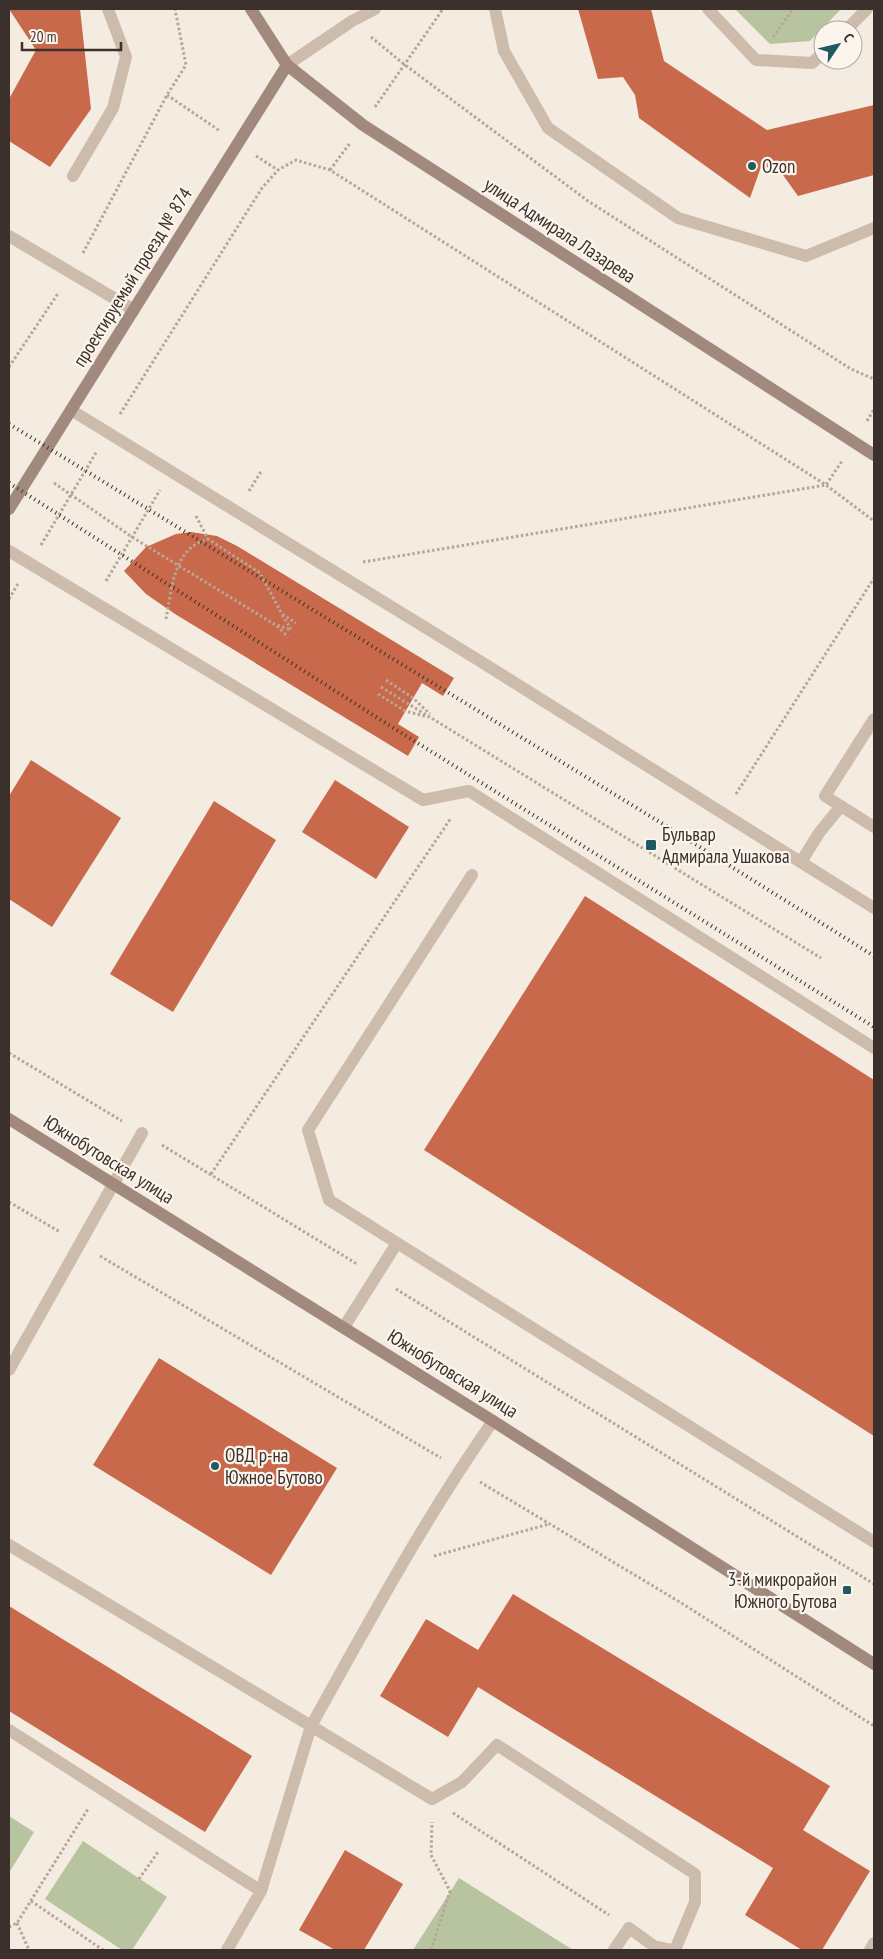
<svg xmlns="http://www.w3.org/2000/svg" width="883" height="1959" viewBox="0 0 883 1959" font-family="'PT Sans Narrow',sans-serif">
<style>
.green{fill:#b8c4a0}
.building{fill:#c8694b}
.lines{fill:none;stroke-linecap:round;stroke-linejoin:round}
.path{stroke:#b9a596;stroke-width:3;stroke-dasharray:2.5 2.5;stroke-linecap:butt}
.lane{stroke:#cdbbac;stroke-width:12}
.secondary{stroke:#a18a7d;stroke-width:12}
.rail{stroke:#3b302b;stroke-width:4;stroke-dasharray:1 4;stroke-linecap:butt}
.poi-dot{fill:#1f5a5e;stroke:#fbf5ee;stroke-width:2}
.labels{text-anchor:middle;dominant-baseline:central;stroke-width:4.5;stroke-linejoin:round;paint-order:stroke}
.poi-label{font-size:19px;fill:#3b302b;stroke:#fbf5ee;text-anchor:start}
.street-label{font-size:19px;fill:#3b302b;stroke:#fbf5ee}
</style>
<rect width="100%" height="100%" fill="#f4ebe1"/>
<path class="green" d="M735,9H841L810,41L770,44Z
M9,1816L34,1832L9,1873Z
M83,1841L167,1897L132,1950H122L45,1899Z
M459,1878L573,1950H413Z"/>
<path class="building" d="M9,9H80L91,109L50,167L9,141V99L36,50Z
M578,9H651L664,61L767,130L874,105V175L798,196L778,168L761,167L750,198L639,118L635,95L623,77L598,79Z
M191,532L217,536L237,546L454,678L443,696L422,683L398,724L419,737L408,756L175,614L146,594L124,571L146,547L176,534Z
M31,760L121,818L52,927L9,899V796Z
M335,780L409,827L376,879L302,832Z
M214,801L276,840L173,1012L110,974Z
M585,896L874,1080V1436L424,1150Z
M159,1358L337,1468L271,1575L93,1465Z
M513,1594L830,1786L803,1830L870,1871L822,1950H802L745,1915L773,1868L478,1687L448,1737L380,1696L426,1619L478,1650Z
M9,1606L252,1756L205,1832L9,1711Z
M345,1850L403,1884L364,1950H335L299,1930Z"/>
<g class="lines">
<path class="path" d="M371,37L405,65L588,201L851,369L874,379
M773,37L793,9
M167,95L220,131
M375,107L443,9
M256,156L278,170
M330,170L350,143
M83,253L167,95L186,65L175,9
M9,367L59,292
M120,414L262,188L278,170L296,160L330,170L826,485L874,521
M867,421L874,409
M54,483L132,537L274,624L291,630
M249,491L262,470
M196,516L208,539L260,573L282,614L296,623
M41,545L97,451
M363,562L826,485L842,461
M106,581L160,490
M9,599L19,582
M282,615L291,629
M166,619C172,589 173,548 208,539
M277,626L288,637
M386,680L413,698L430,714
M381,687L821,958
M378,694L405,711L428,717
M736,794L874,578
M9,1053L122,1121
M162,1145L357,1264
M211,1174L451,818
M9,1202L60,1232
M100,1256L441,1458
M396,1289L874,1584
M480,1482L683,1604L874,1726
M434,1556L549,1524
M453,1813L609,1915
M139,1879L158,1852
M31,1901L103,1950
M17,1923L29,1950
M9,1927L17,1923L88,1809
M431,1950L450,1891L431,1855L432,1822"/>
<path class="lane" d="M495,9L504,51L548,128L678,218L806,256L874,228
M708,9L756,60L812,63L823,53
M846,30L867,9
M287,65L352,21L375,9
M73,176L113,108L126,57L108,9
M9,236L134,310
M71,410L475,658L874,908
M9,551L423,800L469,791L874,1048
M874,719L825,796L874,827
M801,862L819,833L841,806
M397,1243L874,1542
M344,1327L397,1243L329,1200L308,1130L472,875
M9,1370L142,1133
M493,1421C425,1518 369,1622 311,1726L432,1799L462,1782L497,1745L695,1874V1902L675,1950
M9,1545L311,1726L261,1891L9,1730
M227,1950L261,1891
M614,1950L629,1928L654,1946L672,1950
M870,1950L874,1943"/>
<path class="secondary" d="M251,9L287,65L363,125L874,455
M9,509L287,65
M9,1119L493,1421L874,1664"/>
<path class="rail" d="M9,424L663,824L874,956
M9,483L395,729L874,1027"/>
</g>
<g class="poi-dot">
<circle cx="752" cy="166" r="5"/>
<rect x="645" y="839" width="12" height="12" rx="2.5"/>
<circle cx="215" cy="1466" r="5"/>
<rect x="842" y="1585" width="10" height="10" rx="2.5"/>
</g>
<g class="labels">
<g class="poi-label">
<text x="762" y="166">Ozon</text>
<text x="662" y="834">Бульвар<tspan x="662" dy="22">Адмирала Ушакова</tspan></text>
<text x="225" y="1455">ОВД р-на<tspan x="225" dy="22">Южное Бутово</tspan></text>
<text x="837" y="1579" text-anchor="end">3-й микрорайон<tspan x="837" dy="22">Южного Бутова</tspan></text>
</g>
<g class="street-label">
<text transform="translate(560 230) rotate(33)">улица Адмирала Лазарева</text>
<text transform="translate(132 277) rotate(-58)">проектируемый проезд № 874</text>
<text transform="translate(109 1159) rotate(32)">Южнобутовская улица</text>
<text transform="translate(453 1373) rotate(32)">Южнобутовская улица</text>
</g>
</g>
<rect width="883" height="1959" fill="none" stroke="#3b302b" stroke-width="20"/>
<g transform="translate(838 45) rotate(55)"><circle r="24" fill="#fbf5ee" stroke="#aea6a0"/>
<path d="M0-4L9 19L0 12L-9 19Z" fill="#1f5a5e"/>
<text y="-8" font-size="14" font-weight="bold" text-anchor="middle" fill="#3b302b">С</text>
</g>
<path d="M22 42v8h99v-8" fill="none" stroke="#3b302b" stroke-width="2.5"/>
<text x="30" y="42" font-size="15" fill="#3b302b" stroke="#fbf5ee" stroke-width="4" paint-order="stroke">20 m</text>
</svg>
